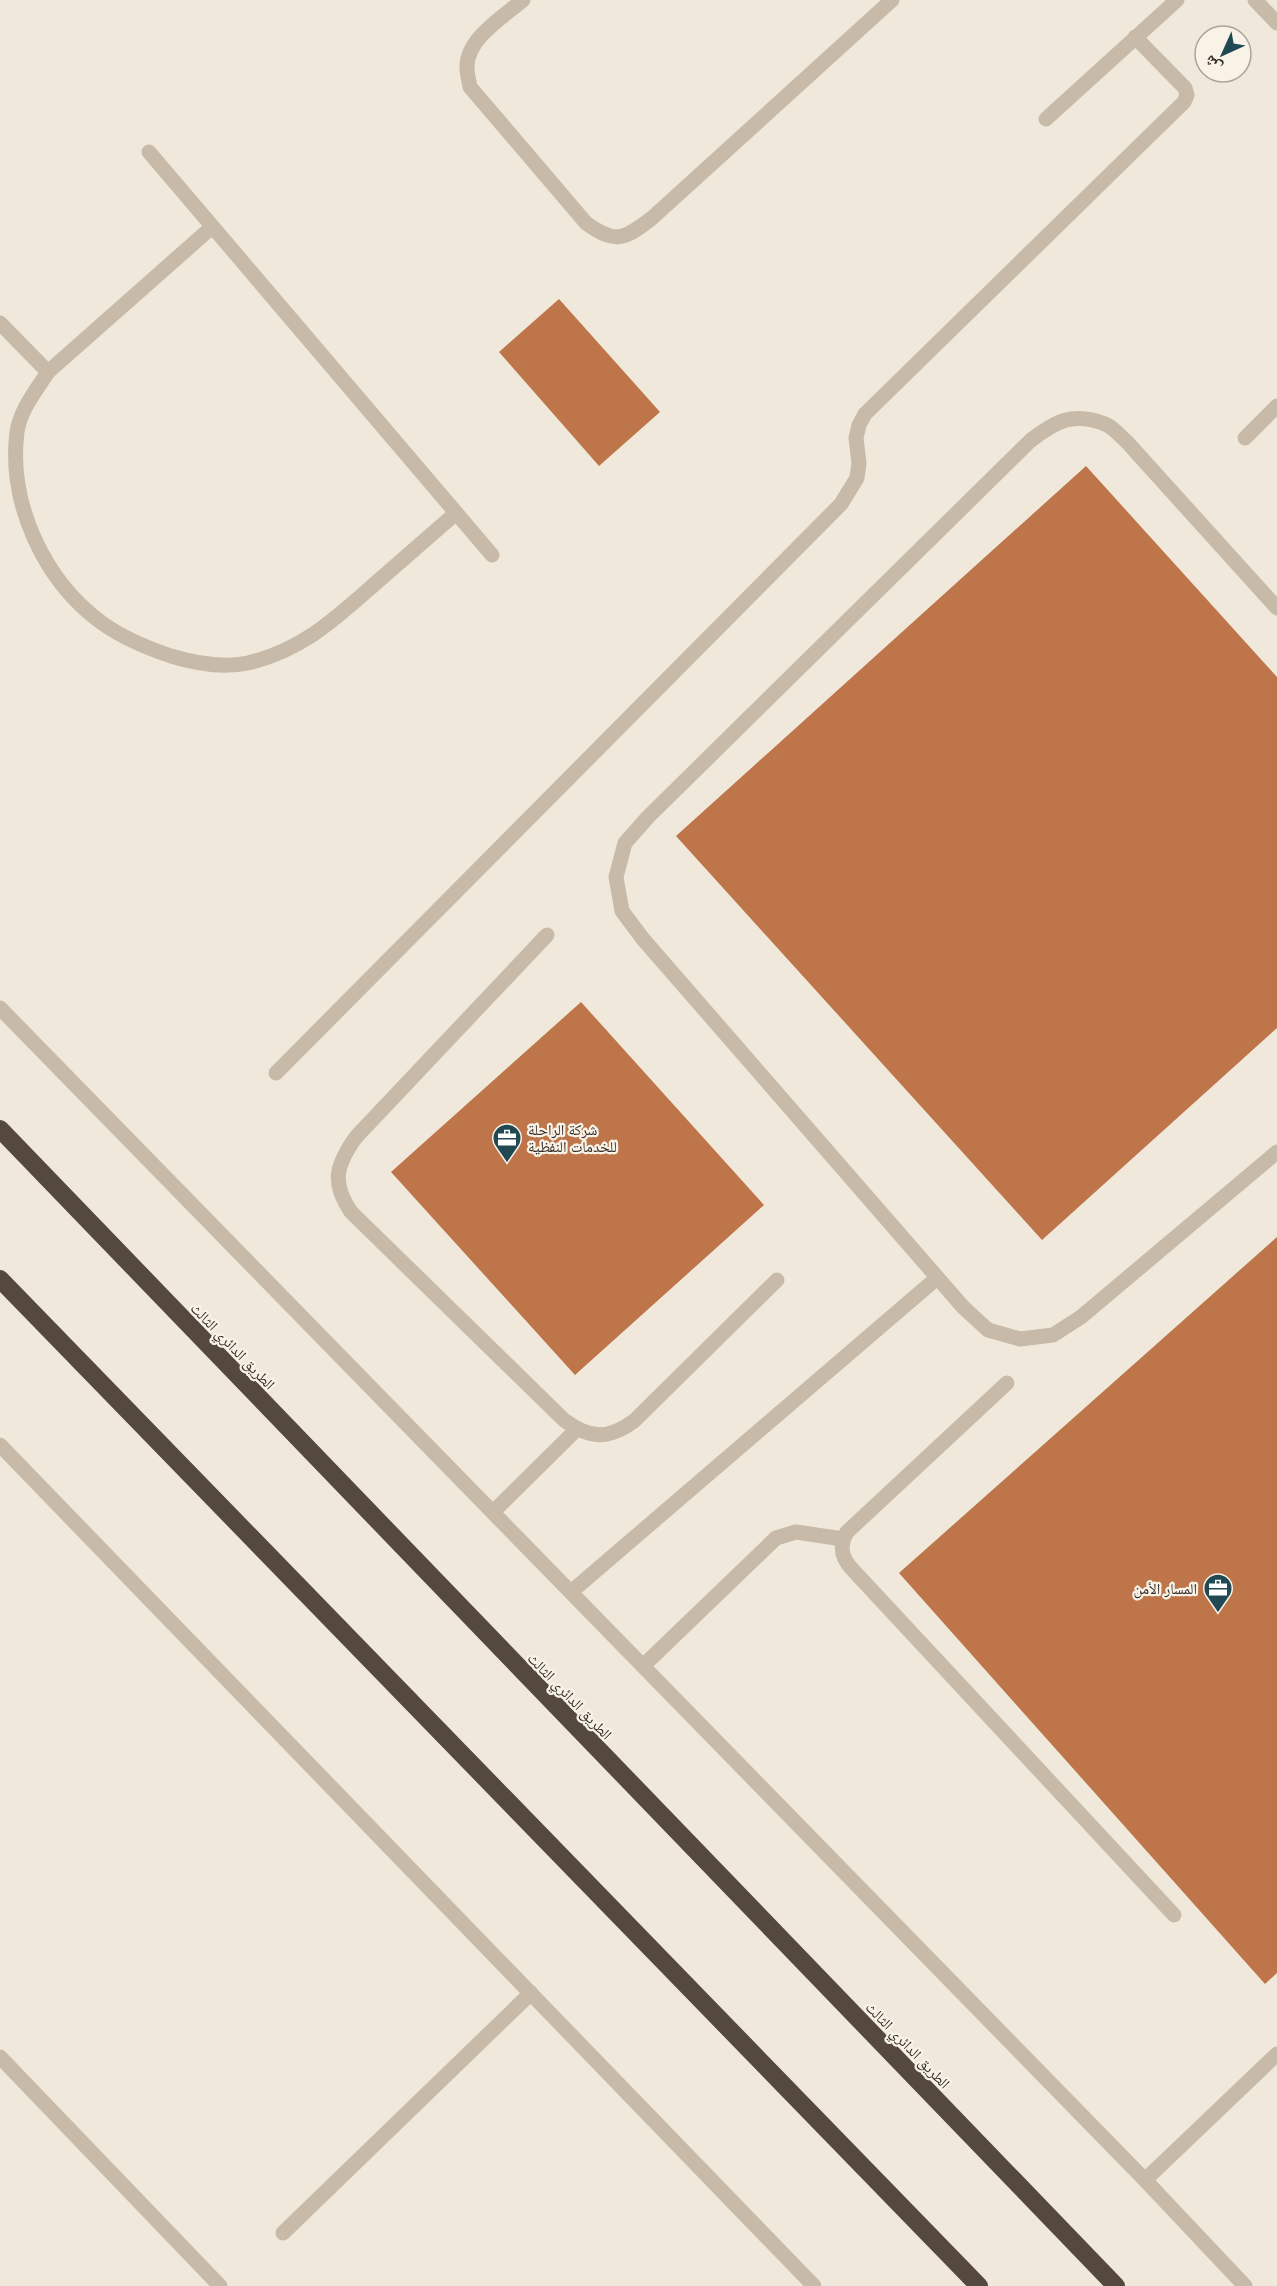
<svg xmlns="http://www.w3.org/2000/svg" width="1277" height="2286" viewBox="0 0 1277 2286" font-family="Helvetica,'Noto Naskh Arabic',sans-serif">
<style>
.building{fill:#be754a}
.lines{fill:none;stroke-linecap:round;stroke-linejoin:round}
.service{stroke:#c7baa8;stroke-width:15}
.minor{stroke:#c7baa8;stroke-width:15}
.tertiary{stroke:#c7baa8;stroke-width:15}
.motorway{stroke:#55493f;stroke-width:18}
.labels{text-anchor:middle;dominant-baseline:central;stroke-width:4.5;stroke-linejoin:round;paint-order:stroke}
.poi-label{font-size:15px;fill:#342d28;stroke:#f8f2e7;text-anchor:start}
.street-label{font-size:15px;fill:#342d28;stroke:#f8f2e7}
</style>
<rect width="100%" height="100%" fill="#f0e9db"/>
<path class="building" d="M559,299L660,412L599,466L499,352Z
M1086,466L1277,677V1028L1042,1240L676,836Z
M581,1002L764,1205L575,1375L391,1172Z
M1277,1237V1973L1265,1984L899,1573Z"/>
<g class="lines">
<path class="service" d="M1255,0L1277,23
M1046,119L1177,0
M149,152L492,555
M212,227L48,372C37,389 20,410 17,432C8,503 44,581 102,623C123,638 147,648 171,656C194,663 224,668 248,663C303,650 336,618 377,582C403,559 430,536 456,513
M0,323L48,372
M1245,438L1277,406
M1277,608L1127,442C1120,436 1113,427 1105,424C1073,411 1054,422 1030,441L648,817L625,843L616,877L622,911L643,939L963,1307L988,1330L1020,1339L1053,1335L1081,1317L1277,1152
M547,935L356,1137C336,1165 331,1183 351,1212L564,1420C590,1439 608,1440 634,1421L777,1280
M276,1073L841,504L857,478L859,463L856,438L859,425L865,414L1184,102L1187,95L1185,88L1135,37
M1007,1383L847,1532C839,1546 841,1557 852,1569L1174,1915
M493,1512L577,1429
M571,1592L937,1278
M643,1666L776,1538L796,1532L843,1539
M1145,2180L1277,2054"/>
<path class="minor" d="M523,0C503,17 466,39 467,68C467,74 469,81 470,87L586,223C615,244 624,240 652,218L892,0
M0,1008L1145,2180L1245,2286
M0,2057L220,2286
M283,2233L531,1993"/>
<path class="tertiary" d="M0,1445L814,2286"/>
<path class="motorway" d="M0,1129L1116,2286
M0,1279L979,2286"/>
</g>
<defs>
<g id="office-pin" transform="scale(1.5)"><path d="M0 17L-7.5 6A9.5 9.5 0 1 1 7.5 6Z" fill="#204953" stroke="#f8f2e7"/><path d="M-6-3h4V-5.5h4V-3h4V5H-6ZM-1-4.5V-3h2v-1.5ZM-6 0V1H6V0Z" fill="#fff"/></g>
</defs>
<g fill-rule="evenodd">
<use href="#office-pin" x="507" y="1138"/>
<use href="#office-pin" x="1218" y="1588"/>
</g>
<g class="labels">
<g class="poi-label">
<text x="528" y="1129">شركة الراحلة<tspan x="528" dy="17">للخدمات النفظية</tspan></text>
<text x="1197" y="1588" text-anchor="end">المسار الأمن</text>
</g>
<g class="street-label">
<text transform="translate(233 1346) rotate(46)">الطريق الدائري الثالث</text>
<text transform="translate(570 1696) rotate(46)">الطريق الدائري الثالث</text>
<text transform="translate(908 2045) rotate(46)">الطريق الدائري الثالث</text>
</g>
</g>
<g transform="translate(1223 54) rotate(225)"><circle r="28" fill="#f8f2e7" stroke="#aaa39b" stroke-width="1.5"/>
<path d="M0-4.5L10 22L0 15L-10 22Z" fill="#204953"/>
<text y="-9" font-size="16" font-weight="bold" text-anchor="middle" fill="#342d28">ش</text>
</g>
</svg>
